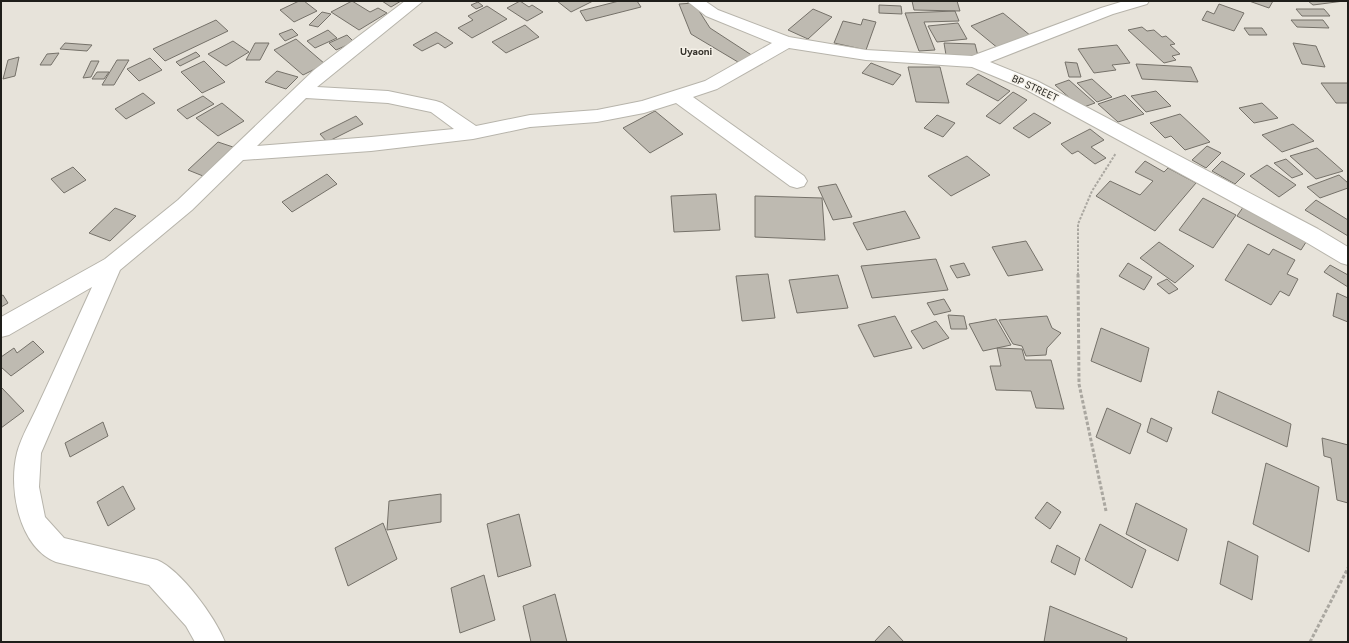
<svg xmlns="http://www.w3.org/2000/svg" width="1349" height="643" viewBox="0 0 1349 643" font-family="Figtree,sans-serif">
<style>
.building{fill:#bebab1;stroke:#757169}
.lines{fill:none;stroke-linecap:round;stroke-linejoin:round}
.street-casing{stroke:#b7b4ab;stroke-width:2}
.path-far1{stroke:#aaa7a0;stroke-width:2;stroke-dasharray:2.5 1.5;stroke-linecap:butt}
.path{stroke:#aaa7a0;stroke-width:3;stroke-dasharray:3.5 2;stroke-linecap:butt}
.street{fill:#fff;fill-rule:evenodd}
.labels{text-anchor:middle;dominant-baseline:central;stroke-width:3;stroke-linejoin:round;paint-order:stroke}
.far-quarter-label{font-size:10px;font-weight:bold;fill:#36332c;stroke:#f4f0e7}
.street-label{font-size:10px;fill:#1f1e1a;stroke:#f4f0e7}
</style>
<rect width="100%" height="100%" fill="#e7e3da"/>
<path class="building" d="M299,1H304L317,11L294,22L280,10Z
M352,1L370,12L378,8L387,13L359,30L331,12Z
M382,1H401L391,7Z
M520,1L529,7L532,5L543,12L527,21L507,8Z
M557,1H593L571,12Z
M619,1H637L641,7L586,21L580,11Z
M912,1H957L960,11L914,10Z
M1249,1H1273L1269,8Z
M1308,1H1344L1313,5Z
M478,2L483,6L476,9L471,5Z
M694,3L710,28L753,56L743,65L691,34L679,4Z
M1219,4L1244,13L1234,31L1202,20L1207,11L1214,14Z
M879,5L901,6L902,14L879,13Z
M487,6L507,19L472,38L458,28L473,20L468,16Z
M813,9L832,17L808,39L788,30Z
M1296,9H1324L1330,16H1302Z
M955,11L959,21L924,22L935,50L919,51L905,13Z
M322,12L331,14L318,27L309,25Z
M1003,13L1031,36L999,49L971,26Z
M863,19L876,22L866,50L834,43L843,21L861,25Z
M216,20L228,31L165,61L153,49Z
M1291,20H1323L1329,28L1297,27Z
M958,23L967,39L937,42L928,26Z
M525,25L539,37L506,53L492,42Z
M1142,27L1147,31L1154,30L1162,37L1166,36L1175,44L1170,45L1180,54L1172,56L1176,60L1164,63L1128,30Z
M1244,28H1262L1267,35H1249Z
M292,29L298,35L285,41L279,34Z
M328,30L337,38L315,48L307,41Z
M436,32L453,43L445,48L438,43L422,51L413,45Z
M347,35L354,42L336,50L329,43Z
M296,39L325,64L303,75L274,50Z
M233,41L249,52L226,66L208,54Z
M65,43L92,45L87,51L60,49Z
M255,43H269L260,60H246Z
M944,43L975,44L978,56L946,55Z
M1293,43L1316,46L1325,67L1302,64Z
M1117,45L1130,63L1112,65L1116,70L1094,73L1078,49Z
M196,52L200,56L180,66L176,62Z
M59,53L51,65H40L47,54Z
M19,57L15,76L3,79L8,60Z
M150,58L162,70L139,81L127,69Z
M117,60H129L114,85H102Z
M91,61H99L91,77L83,78Z
M204,61L225,82L202,93L181,72Z
M1065,62L1077,63L1081,77H1069Z
M871,63L901,75L893,85L862,73Z
M1136,64L1191,67L1198,82L1142,79Z
M908,67H940L949,103L916,102Z
M277,71L298,77L286,89L265,82Z
M97,72H109L104,79H92Z
M978,74L1010,91L998,101L966,84Z
M1092,79L1112,97L1097,102L1077,83Z
M1069,80L1095,103L1081,108L1055,85Z
M1321,83H1348V103H1336Z
M1156,91L1171,106L1146,112L1131,96Z
M1013,92L1027,100L1000,124L986,116Z
M143,93L155,103L126,119L115,109Z
M1125,95L1144,114L1118,122L1098,104Z
M203,96L214,104L187,119L177,110Z
M222,103L244,121L218,136L196,118Z
M1262,103L1278,118L1254,123L1239,108Z
M655,111L683,134L650,153L623,128Z
M1034,113L1051,123L1029,138L1013,128Z
M1180,114L1210,142L1185,150L1171,136L1165,138L1150,123Z
M937,115L955,123L943,137L924,128Z
M356,116L363,124L327,142L320,134Z
M1293,124L1314,141L1282,152L1262,135Z
M1090,129L1104,140L1091,147L1106,158L1095,164L1078,151L1072,154L1061,144Z
M218,142L233,147L203,176L188,170Z
M1207,146L1221,153L1206,168L1192,160Z
M1317,148L1343,171L1316,179L1290,156Z
M967,156L990,175L951,196L928,176Z
M1286,159L1303,174L1292,178L1274,163Z
M1145,161L1164,172L1168,168L1196,183L1155,231L1096,196L1110,181L1140,195L1153,181L1135,172Z
M1222,161L1245,174L1235,184L1212,171Z
M1267,165L1296,185L1279,197L1250,176Z
M73,167L86,180L64,193L51,179Z
M327,174L337,184L292,212L282,202Z
M1339,175L1348,183V188L1320,198L1307,187Z
M836,184L852,217L833,220L818,187Z
M716,194L720,230L674,232L671,196Z
M755,196L822,198L825,240L755,237Z
M1203,198L1236,215L1213,248L1179,230Z
M1316,200L1348,220V236L1305,210Z
M1244,206L1308,239L1301,250L1237,216Z
M115,208L136,216L110,241L89,233Z
M905,211L920,238L867,250L853,223Z
M1026,241L1043,270L1008,276L992,247Z
M1159,242L1194,266L1175,283L1140,258Z
M1248,244L1269,255L1273,249L1295,260L1287,274L1298,279L1289,296L1280,291L1271,305L1225,280Z
M936,259L948,290L872,298L861,266Z
M964,263L970,275L957,278L950,266Z
M1128,263L1152,277L1144,290L1119,276Z
M1330,265L1348,275V287L1324,272Z
M768,274L775,318L742,321L736,276Z
M838,275L848,308L797,313L789,280Z
M1167,279L1178,289L1169,294L1157,284Z
M1337,293L1348,298V322L1333,316Z
M3,295L8,303L1,307V296Z
M944,299L951,311L934,315L927,303Z
M948,315L964,316L967,329H951Z
M895,316L912,348L874,357L858,325Z
M1047,316L1052,328L1061,333L1047,348L1046,355L1026,356L1022,346L1013,344L999,320Z
M996,319L1011,345L983,351L969,324Z
M936,321L949,338L923,349L911,331Z
M1101,328L1149,348L1141,382L1091,361Z
M33,341L44,352L11,376L1,367V357L14,348L17,353Z
M997,348L1022,349L1025,360H1051L1064,409L1036,408L1031,391L996,390L990,366H1001Z
M1,387L24,411L1,428Z
M1218,391L1291,424L1287,447L1212,413Z
M1107,408L1141,424L1130,454L1096,437Z
M1151,418L1172,428L1167,442L1147,432Z
M103,422L108,436L70,457L65,443Z
M1322,438L1348,445V503L1337,500L1331,458L1324,456Z
M1266,463L1319,487L1309,552L1253,524Z
M123,486L135,509L108,526L97,502Z
M441,494V522L387,530L389,501Z
M1047,502L1061,512L1050,529L1035,518Z
M1136,503L1187,529L1178,561L1126,534Z
M519,514L531,566L498,577L487,524Z
M383,523L397,559L348,586L335,548Z
M1100,524L1146,550L1132,588L1085,560Z
M1228,541L1258,556L1252,600L1220,584Z
M1057,545L1080,558L1075,575L1051,562Z
M484,575L495,620L460,633L451,588Z
M555,594L567,642H531L523,606Z
M1050,606L1127,638L1126,642H1044Z
M889,626L904,642H874Z"/>
<g class="lines">
<g class="street-casing">
<path id="street" d="M405,1H423L317,87L388,91L436,101L442,103L476,126L530,115L597,110L642,101L705,81L772,43L706,16L687,1H705L718,10L789,37L866,50L972,56L1101,8L1124,1H1149L1147,4L1113,14L990,62L1037,81L1318,229L1348,247V265L1341,263L1304,241L1025,89L972,67L866,60L789,48L717,89L693,97L804,176L807,181L804,186L797,188L790,186L676,103L644,113L597,122L530,127L473,139L371,151L243,160L192,210L120,270L41,453L39,487L45,517L64,538L157,560C181,570 215,617 225,642H195L186,626L149,585L56,562C19,547 8,489 17,453C21,437 32,419 39,403C57,365 74,326 92,287L9,335L1,337V317L105,259L178,200L314,70ZM306,98L388,103L431,112L454,129L371,137L257,146Z"/>
</g>
<path class="path-far1" d="M1078,275V224L1092,191L1116,153"/>
<path class="path" d="M1078,274L1079,384L1106,511
M1310,642L1348,568"/>
<use href="#street" class="street"/>
</g>
<g class="labels">
<g class="far-quarter-label">
<text x="696" y="51">Uyaoni</text>
</g>
<g class="street-label">
<text transform="translate(1035 88) rotate(25)">BP STREET</text>
</g>
</g>
<rect width="1349" height="643" fill="none" stroke="#1f1e1a" stroke-width="4"/>
</svg>
